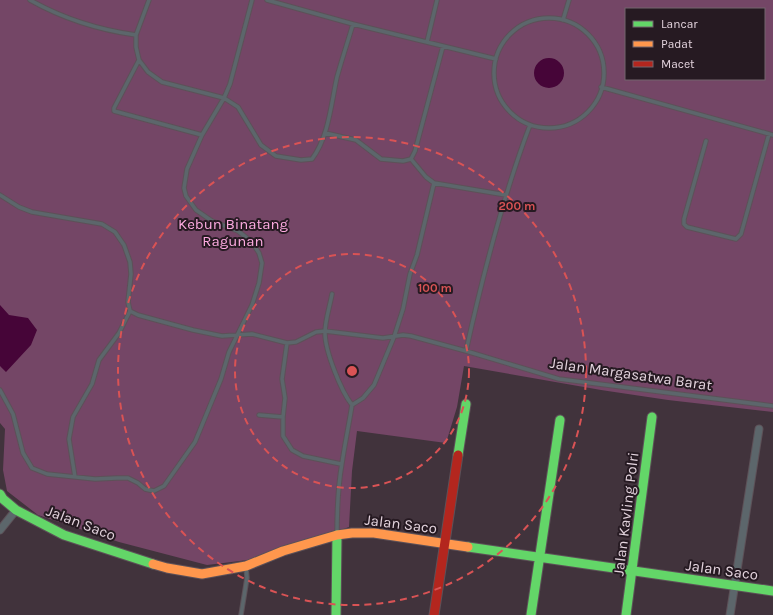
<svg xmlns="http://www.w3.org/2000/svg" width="773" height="615" viewBox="0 0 773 615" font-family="Karla,sans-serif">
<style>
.green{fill:#744666;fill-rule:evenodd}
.water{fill:#460538}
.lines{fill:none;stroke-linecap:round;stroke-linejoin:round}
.lane-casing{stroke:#5d5158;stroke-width:5.5}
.street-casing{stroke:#5d5158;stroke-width:9}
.fast-casing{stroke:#5d5158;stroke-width:11}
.slow-casing{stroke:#5d5158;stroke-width:11}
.jam-casing{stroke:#5d5158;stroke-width:11}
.lane{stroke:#5c666b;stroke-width:3.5}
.street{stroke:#5c666b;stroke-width:7}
.fast{stroke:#63d668;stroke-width:9}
.slow{stroke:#ff974d;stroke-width:9}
.jam{stroke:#b3261e;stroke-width:9}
.ring{fill:none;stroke:#d95355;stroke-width:2;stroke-dasharray:7 5}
.labels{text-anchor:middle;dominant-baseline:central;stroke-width:4;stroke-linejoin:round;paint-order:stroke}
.park-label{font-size:15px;fill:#fdabe1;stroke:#261a22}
.street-label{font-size:15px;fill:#e3d3dd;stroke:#261a22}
.centre{fill:#d95355;stroke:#261a22;stroke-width:2}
.ring-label{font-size:12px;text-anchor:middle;font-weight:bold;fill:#d95355;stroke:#261a22;stroke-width:4;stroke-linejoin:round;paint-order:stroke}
</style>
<rect width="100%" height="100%" fill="#41333c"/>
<path class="green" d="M0,0H773V412L668,400L601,390L464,366L457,407L446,443L357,431L352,471L349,527L263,558L207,565L119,542L38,515L7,491L3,470L5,429L0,423ZM626,9H764V79H626Z"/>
<path class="water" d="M534 73a15 15 0 1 1 30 0a15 15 0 1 1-30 0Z
M0,305L9,315L28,318L37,330L31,345L6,372L0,366Z"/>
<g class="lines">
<g class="lane-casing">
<path id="lane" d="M30,0C62,18 100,30 136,35
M149,0L136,35V47L139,60L148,72L162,82L224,98L238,107L261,145L276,156L301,160L312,159C329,136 331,104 337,77C342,59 348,41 353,24
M267,0L353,24L496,59
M494 73a55 55 0 1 1 110 0a55 55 0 1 1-110 0Z
M563,20L569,0
M427,42L437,0
M139,60L114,108V111L202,135
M601,87L773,135
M325,133L356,140L381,159L403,161L411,159
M706,141L684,219V224L687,227L736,239L741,234L769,134
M434,183L506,195
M0,195L19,207L32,212L102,224L115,232L124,245L130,262L131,274L128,302L130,311L138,315L193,330L222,336L252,334L287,343L296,342L316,332L325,331L383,338L403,335L411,336L466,351L559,379L773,406
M332,294C330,306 325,320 325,333C325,351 341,391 352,405C349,424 345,443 342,463C338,486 337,510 337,534
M287,343L282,379L285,398L283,417V436L292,450L303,456L341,464
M466,351C483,274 502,199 530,125
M0,390L13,414L23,453L32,468L47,474L95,479L117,478H128L138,483L145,489L154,491L164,486L195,442L221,379L229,352L252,305L259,283L262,263L259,253L252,242L238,231L212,221L196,210L186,196L184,188L187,169L202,135L224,98L230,84L252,0
M352,405L363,398L374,385L394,337L403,309L410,274L417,255L434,183L426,177L411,159L415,151L443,46
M259,415L283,417
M75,477L69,439L73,417L92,384L99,360L119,333L130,311
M241,615L247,578L246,567"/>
</g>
<g class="street-casing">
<path id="street" d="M0,530L16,510
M730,615C740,553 749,491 759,429"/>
</g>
<g class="fast-casing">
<path id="fast" d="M458,455L466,404
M0,494L3,499L16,510L64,535L153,564
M468,547L773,591
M336,615L337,535
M531,615L560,420
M626,615L652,417"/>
</g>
<g class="slow-casing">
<path id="slow" d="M153,564L167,568L202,574L246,566L283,551L337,535L352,533H374L468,547"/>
</g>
<g class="jam-casing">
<path id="jam" d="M434,615L458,455"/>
</g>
<use href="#lane" class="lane"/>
<use href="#street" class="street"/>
<use href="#fast" class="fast"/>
<use href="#slow" class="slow"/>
<use href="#jam" class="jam"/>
</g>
<g class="ring">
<circle cx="352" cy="371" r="117"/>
<circle cx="352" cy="371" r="234"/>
</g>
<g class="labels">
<g class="park-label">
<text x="233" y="224">Kebun Binatang<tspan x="233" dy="17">Ragunan</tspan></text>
</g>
<g class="street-label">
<text transform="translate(631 374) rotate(8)">Jalan Margasatwa Barat</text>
<text transform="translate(626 514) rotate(-83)">Jalan Kavling Polri</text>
<text transform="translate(81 523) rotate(21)">Jalan Saco</text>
<text transform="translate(401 524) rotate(7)">Jalan Saco</text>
<text transform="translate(722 570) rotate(8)">Jalan Saco</text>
</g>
</g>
<circle cx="352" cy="371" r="6" class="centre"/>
<g class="ring-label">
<text x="517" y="210">200 m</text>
<text x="435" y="292">100 m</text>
</g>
<rect x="625" y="8" width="140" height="72" fill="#261a22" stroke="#72646d"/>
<rect x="633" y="21" width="20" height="6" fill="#63d668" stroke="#72646d"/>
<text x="661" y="28" font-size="12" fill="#e3d3dd">Lancar</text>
<rect x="633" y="41" width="20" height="6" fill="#ff974d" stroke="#72646d"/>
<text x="661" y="48" font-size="12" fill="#e3d3dd">Padat</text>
<rect x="633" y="61" width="20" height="6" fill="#b3261e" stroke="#72646d"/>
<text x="661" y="68" font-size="12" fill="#e3d3dd">Macet</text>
</svg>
